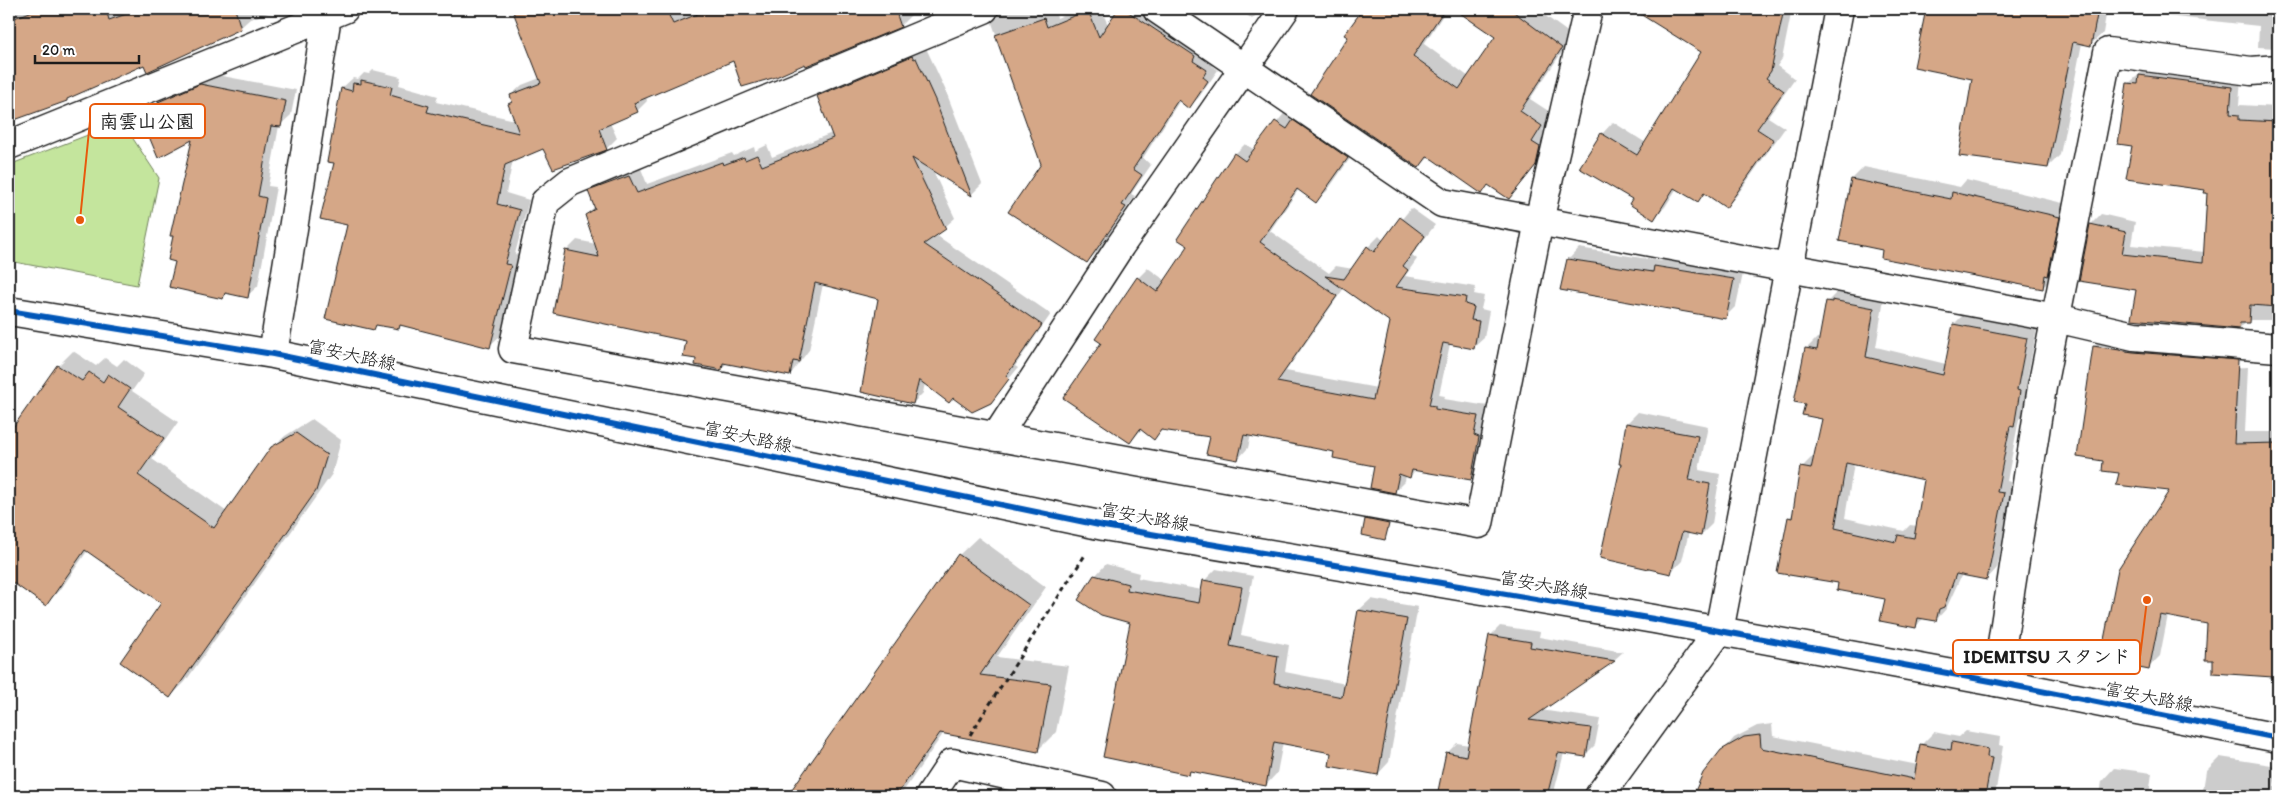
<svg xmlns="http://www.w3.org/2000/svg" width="2287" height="805" viewBox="0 0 2287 805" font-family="Itim,'Klee One',sans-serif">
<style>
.green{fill:#c4e59d;stroke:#70805c}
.shadow{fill:#0003;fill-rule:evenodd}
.building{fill:#d5a787;stroke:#1c1c1c;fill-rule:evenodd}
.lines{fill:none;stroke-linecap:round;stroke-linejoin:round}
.minor-casing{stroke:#1c1c1c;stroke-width:31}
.tertiary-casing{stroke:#1c1c1c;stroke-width:31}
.path{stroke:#1c1c1c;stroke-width:3;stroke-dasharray:5 4;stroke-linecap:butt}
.minor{stroke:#fff;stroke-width:28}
.tertiary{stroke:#fff;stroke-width:28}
.cycleway-casing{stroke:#fff;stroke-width:9}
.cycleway{stroke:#0057b8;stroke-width:6}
.labels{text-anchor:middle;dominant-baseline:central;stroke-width:5;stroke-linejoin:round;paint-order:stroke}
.street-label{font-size:18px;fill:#1c1c1c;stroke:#fff}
.leader{fill:none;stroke:#e8590c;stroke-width:2}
.callout-dot{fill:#e8590c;stroke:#fff;stroke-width:2}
.callout{fill:#fff;stroke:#e8590c;stroke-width:2}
.callout-label{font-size:19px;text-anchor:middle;font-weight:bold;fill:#1c1c1c}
</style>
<rect width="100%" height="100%" fill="#fff"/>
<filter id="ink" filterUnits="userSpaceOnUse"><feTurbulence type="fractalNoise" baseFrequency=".02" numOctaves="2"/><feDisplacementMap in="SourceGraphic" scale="10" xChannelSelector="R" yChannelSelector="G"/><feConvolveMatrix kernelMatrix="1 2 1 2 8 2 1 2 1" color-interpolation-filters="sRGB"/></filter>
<g filter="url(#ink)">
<path class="green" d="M122,122L159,178L137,285L9,261V165Z"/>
<path class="shadow" d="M9,9H281L250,19L240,28L145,63L72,95L67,100L9,121Z
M517,9H909L911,15L901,25L807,65L806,62L734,59L646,97L647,101L637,111L610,123L617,138L606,149L544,148L513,160L506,193L529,200L515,254L520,255L500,336L489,346L402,324L399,328L378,324L374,328L336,162L328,161L342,88L353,78L358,79L364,73L369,74L373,70L401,77L399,85L438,96L436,102L515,120L509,104L513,100L511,95L522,85L540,78L514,11Z
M1000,9H1054L1057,18L1079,9H1101L1108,25L1120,9H1149L1216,60L1212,66L1218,70L1199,97L1189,107L1180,100L1143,158L1151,165L1131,194L1135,196L1098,251L1087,262L1042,164L992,23L998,17Z
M1239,9H1262L1252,19Z
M1365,9H1447L1424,44L1469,77L1496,37L1456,9H1536L1573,36L1530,99L1553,114L1543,130L1551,136L1547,152L1509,198L1489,184L1482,192L1429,157L1419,167L1346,35Z
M1660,9H1792L1782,59L1777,66L1795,79L1768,117L1785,128L1737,195L1726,207L1706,193L1698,200L1677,188L1665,207L1654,218L1634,198L1602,134L1613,122L1646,143L1703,51Z
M1927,9H2107L2103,33L2091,44L2082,43L2060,155L2048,167L1973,78L1915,66Z
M2167,9H2278V48L2258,47L2259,26L2166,16Z
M923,46L924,49L926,48L945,89L982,184L972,194L932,169L955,218L936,235L1051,314L1015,366L1018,368L990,402L954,397L925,383L923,393L913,403L880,298L823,284L809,350L790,375L728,362L721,369L698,358L688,340L567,250L577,240L596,244L586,215L595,206L590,192L600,181L640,166L647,184L732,153L734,156L754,147L755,151L767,145L772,157L832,133L819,96L829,86Z
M2150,65L2241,78L2239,105L2278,107V320H2251L2239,328L2137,289L2091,224L2101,214L2135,222L2131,245L2205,252L2209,192L2133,145L2128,84Z
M212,74L296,90L291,115L279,126L268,186L276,187L258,286L247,296L228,292L223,297L177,261L194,138L147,128L164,114L159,102L170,91Z
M1286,111L1358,147L1327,191L1316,201L1299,189L1270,231L1329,273L1336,266L1353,269L1368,247L1379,236L1384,241L1411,208L1435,225L1412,255L1417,259L1405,276L1476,287L1474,294L1484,296L1481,309L1489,311L1484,338L1473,348L1450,344L1439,395L1445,396L1444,399L1488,406L1484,425L1489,427L1481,468L1471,478L1417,469L1410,476L1406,475L1405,481L1394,492L1375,465L1336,451L1251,435L1248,448L1238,459L1211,436L1163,429L1154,438L1142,429L1130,442L1102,343L1138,278L1148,268L1166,281L1190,246L1235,154L1245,144L1255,150ZM1344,288L1392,321L1377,388L1286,371Z
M1864,167L1960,187L1966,180L2071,205L2055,275L2043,287L1884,249L1852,179Z
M1579,248L1661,261L1666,256L1744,269L1736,306L1725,317L1561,289L1569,259Z
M1838,291L1884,298L1876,347L1946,364L1954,324L1964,314L2037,328L2027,379L2030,380L2024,415L2019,419L2007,481L2014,483L1997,568L1987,579L1962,574L1946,609L1936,620L1924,618L1916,626L1886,598L1789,518L1794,513L1801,468L1812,457H1815L1824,418L1806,403V349L1817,338L1821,339L1827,302ZM1854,463L1926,479L1918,526L1910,525L1904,531L1845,518Z
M2106,334L2167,342L2169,370L2248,367L2245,432H2278V670L2273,676L2208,623L2168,615L2160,656L2148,668L2171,490L2121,472L2104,460L2094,346Z
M73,351L96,366L105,358L117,366L124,359L144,374L132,391L178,422L152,459L227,512L269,451L285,436L312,419L341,440L332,474L185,682L170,697L163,602L88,550L61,589L46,604L9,578V436L58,366Z
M1638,412L1708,426L1699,470L1720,474L1712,524L1701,535L1689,532L1682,561L1671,572L1622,463H1620L1627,423Z
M978,537L1046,587L997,657L1069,666L1056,732L1038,750L939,731L943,734L900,796H789L959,555Z
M1106,564L1139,573L1138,578L1202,590L1204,581L1216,569L1253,576L1241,635L1289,645L1285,672L1346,684L1359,610L1371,599L1418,607L1389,762L1378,774L1333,752L1283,742L1277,773L1266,785L1192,770L1188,774L1132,622L1095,576Z
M1500,626L1540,632L1539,637L1623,652L1614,660L1541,710L1600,719L1595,745L1585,755L1564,753L1553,796H1438L1447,753L1457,743L1469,745L1490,636Z
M1772,724L1773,736L1918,765L1921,745L1934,732L1959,737L1966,731L2000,737L1999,745L2003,746L1995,796H1695L1704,773L1734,738L1757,726Z
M2220,757L2278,766L2274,786L2278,787V796H2202L2206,771Z
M2114,768L2152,773L2149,796H2100L2102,781Z"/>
<path class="building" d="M38,9H106L109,20L141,9H235L241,29L147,72L144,65L67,99V101L9,122V20Z
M512,9H666L673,24L710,9H895L901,27L806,66L805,64L776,77L742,87L733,61L634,103L638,112L599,129L607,150L553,169L543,149L505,165L497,204L520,210L505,264L511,265L490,348L400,325L399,329L376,325L374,330L325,319L347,225L320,219L334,163L327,162L341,88L352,91L353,83L361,84V80L392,87L390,95L429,106L427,112L519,133L508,104L512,102L510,95L541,83Z
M1118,9H1124L1195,56L1193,61L1207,70L1203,77L1208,81L1189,109L1178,100L1133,169L1142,175L1122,205L1126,207L1087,263L1008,212L1041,164L995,35L1044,18L1047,27L1088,10L1099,37Z
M1363,9H1445L1413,56L1459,89L1495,37L1454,9H1510L1562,48L1520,111L1542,126L1532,142L1540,147L1536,165L1509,199L1488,185L1482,194L1432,159L1427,157L1419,168L1310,94L1348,37L1344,35Z
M1632,9H1784L1771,71L1766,78L1784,91L1757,129L1774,140L1726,208L1704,193L1698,202L1674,188L1654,220L1629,204L1632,199L1579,168L1601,133L1637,155L1701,52Z
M1926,9H2063L2097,15L2091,46L2073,42L2048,168L1959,156L1972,79L1914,67Z
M912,56L914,59L916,58L935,100L972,196L912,158L946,229L924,244L1042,325L1006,376L1009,379L991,403L972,412L953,398L949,403L919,380L913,404L861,392L878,299L815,283L799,362L793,361L790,376L723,363L722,370L695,365L696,359L683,357L686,341L553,313L565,250L599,257L585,215L595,209L588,191L629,176L637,193L722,162L723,165L744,157L745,160L757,155L762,166L833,138L817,96Z
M2139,75L2232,87L2230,114L2239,115V120L2278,122V307L2250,305L2249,323H2240L2239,329L2131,319L2136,290L2079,281L2090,224L2126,232L2122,254L2203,263L2207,193H2204L2205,190L2126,179L2132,146L2118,144L2127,83L2138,84Z
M200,84L286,101L281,127L271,126L258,196L266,198L248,298L225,293L223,299L169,287L175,262L168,260L173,236H170L192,140L158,158L145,127L164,119L158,102Z
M1293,120L1348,158L1316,203L1297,189L1260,242L1337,296L1277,382L1373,400L1390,322L1325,276L1344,279L1367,246L1374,252L1400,217L1425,236L1403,266L1408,270L1396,287L1466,297L1465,304L1474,307L1471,320L1479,321L1474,349L1443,343L1429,405L1435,406V409L1478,416L1474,435L1479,437L1471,480L1412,470L1410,478L1399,474L1395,493L1370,488L1374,466L1333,458L1334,452L1244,435L1238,460L1206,454L1210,437L1161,430L1154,440L1140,429L1130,443L1063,398L1101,343L1095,339L1137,277L1157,292L1188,246L1177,239L1234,153L1245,161L1275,121L1287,129Z
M1851,179L1951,199L1952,192L2060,217L2048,276L2045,275L2043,289L1881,258L1882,250L1839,241Z
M1567,259L1653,272L1654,266L1734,279L1726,319L1560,290Z
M1832,300L1874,308L1866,357L1943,375L1953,324L2027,338L2017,390L2020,391L2014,427L2010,426L1997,492L2004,493L1987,580L1956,574L1944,607L1939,609L1936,621L1918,618L1916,628L1880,621L1885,599L1837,590L1838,583L1777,573L1788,517L1792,518L1800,467L1811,469L1822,419L1802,415L1805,404L1794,402L1805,348L1817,350L1826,301L1832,302ZM1846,463L1924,480L1914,538L1898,535L1896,542L1835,528Z
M2093,346L2133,352L2238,360L2234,444L2278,443V641L2273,677L2213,673V660H2205L2207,624L2160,615L2149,670L2100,660L2118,569L2169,491L2116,485L2119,473L2102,471L2103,461L2077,457Z
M57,365L82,381L89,372L103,382L108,374L130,389L118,407L164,438L138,475L214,528L271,447L296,433L327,455L316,491L170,698L120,662L161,603L85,550L46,606L9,580V433Z
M1626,423L1698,436L1689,480L1710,484L1701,536L1682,532L1671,574L1600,558L1621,464H1619Z
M1365,519L1389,524L1385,540L1362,535Z
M958,554L1029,605L980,675L1051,684L1038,752L940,733L896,796H787Z
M1094,575L1128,584L1127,590L1199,603L1203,580L1242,587L1230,646L1278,656L1274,683L1342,697L1358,610L1407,619L1378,775L1329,766L1331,753L1274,742L1266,786L1190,771L1189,775L1103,757L1130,623L1101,615L1078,600Z
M1489,635L1531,642L1530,647L1615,661L1529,720L1591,728L1586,757L1558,753L1547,796H1437L1446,752L1466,756Z
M1760,735L1761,748L1914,779L1920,744L1951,750L1952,742L1988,749L1987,757L1992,758L1985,796H1693L1703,773L1721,750L1744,737Z"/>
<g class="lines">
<g class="minor-casing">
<path id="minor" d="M984,9L570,182L545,202L513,349L1479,524L1539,221L1588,9
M1157,9L1442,203L2056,318L2134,336L2278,348
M9,145L327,16L325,9
M996,437L1120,246L1285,9
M1996,682L2042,387L2108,52L2251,71L2278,69
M930,796L952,763L1102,796"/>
</g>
<g class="tertiary-casing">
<path id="tertiary" d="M9,311L273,354L1104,526L1654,619L1996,682L2278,738
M273,354L327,16L344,9
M1599,796L1719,631L1839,9"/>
</g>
<path class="path" d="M970,735L1085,555"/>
<use href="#minor" class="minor"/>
<use href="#tertiary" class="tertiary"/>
<g class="cycleway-casing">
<path id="cycleway" d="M9,311L273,354L1104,526L1654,619L1996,682L2278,738"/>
</g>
<use href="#cycleway" class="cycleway"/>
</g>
</g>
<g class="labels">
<g class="street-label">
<text transform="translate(352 355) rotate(12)">富安大路線</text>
<text transform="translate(748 437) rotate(12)">富安大路線</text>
<text transform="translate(1145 517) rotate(10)">富安大路線</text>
<text transform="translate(1544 585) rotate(10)">富安大路線</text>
<text transform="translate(2149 697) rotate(11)">富安大路線</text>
</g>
</g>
<path class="leader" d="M80 220L90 121M2147 600L2140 657"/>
<g class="callout-dot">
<circle cx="80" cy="220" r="5"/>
<circle cx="2147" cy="600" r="5"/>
</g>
<g class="callout">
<rect x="90" y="104" width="115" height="34" rx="5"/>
<rect x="1953" y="640" width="187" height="34" rx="5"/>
</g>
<g class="callout-label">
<text x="147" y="128">南雲山公園</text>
<text x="2047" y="663">IDEMITSU スタンド</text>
</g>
<rect width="2287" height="805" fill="none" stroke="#fff" stroke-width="30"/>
<rect x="15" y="15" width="2257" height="775" fill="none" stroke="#1c1c1c" stroke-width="2" filter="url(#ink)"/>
<path d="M35 55v8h104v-8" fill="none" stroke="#1c1c1c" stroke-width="2.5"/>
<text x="42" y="55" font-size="15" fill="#1c1c1c" stroke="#ffffff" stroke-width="4" paint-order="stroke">20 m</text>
</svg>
